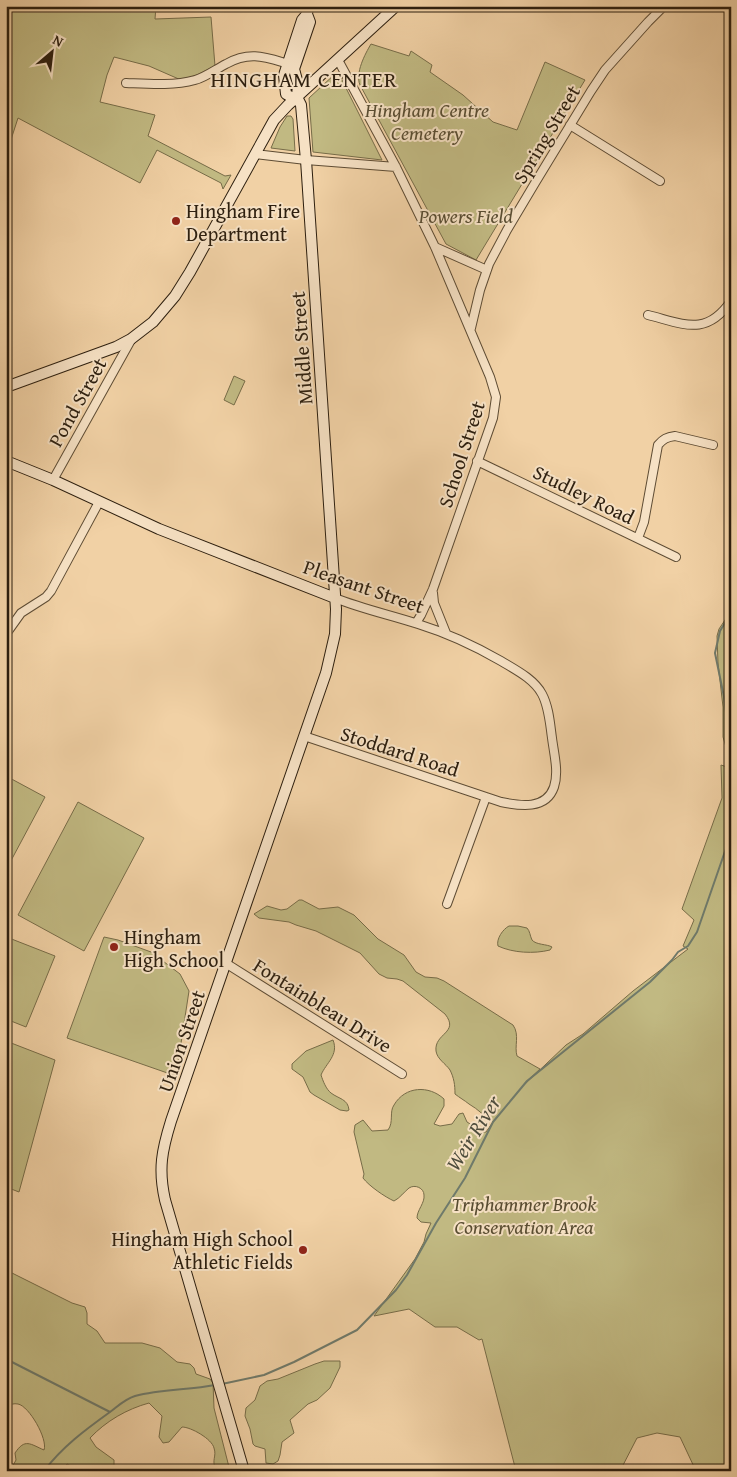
<svg xmlns="http://www.w3.org/2000/svg" width="737" height="1477" viewBox="0 0 737 1477" font-family="'Gentium Book Plus',serif">
<style>
.green{fill:#c1b982;stroke:#776c48}
.lines{fill:none;stroke-linecap:round;stroke-linejoin:round}
.stream{stroke:#6f7a6b;stroke-width:2}
.street-casing{stroke:#5e4c34;stroke-width:10}
.secondary-casing{stroke:#2d1f0f;stroke-width:12}
.street{stroke:#f6e1c4;stroke-width:8}
.secondary{stroke:#f6e1c4;stroke-width:10}
.poi-dot{fill:#8f2418;stroke:#f6e1c4;stroke-width:2}
.labels{text-anchor:middle;dominant-baseline:central;stroke-width:4;stroke-linejoin:round;paint-order:stroke}
.park-label{font-size:20px;font-style:italic;fill:#594d32;stroke:#f6e1c4}
.street-label{font-size:20px;fill:#2d1f0f;stroke:#f6e1c4}
.poi-label{font-size:20px;fill:#2d1f0f;stroke:#f6e1c4;text-anchor:start}
.water-label{font-size:21px;font-style:italic;fill:#4e4d3d;stroke:#f6e1c4}
.quarter-label{font-size:22px;letter-spacing:1px;fill:#2d1f0f;stroke:#f6e1c4}
</style>
<rect width="100%" height="100%" fill="#f1d1a5"/>
<filter id="stains"><feTurbulence type="fractalNoise" baseFrequency=".004" numOctaves="4"/><feColorMatrix values="0 0 0 0 .2 0 0 0 0 .09 0 0 0 0 .02 0 0 0 .5 -.17"/></filter>
<radialGradient id="worn" r=".72"><stop offset=".6" stop-color="#630" stop-opacity="0"/><stop offset="1" stop-color="#630" stop-opacity=".3"/></radialGradient>
<path class="green" d="M6,6H156L155,19L211,17L215,66L197,75L181,80L149,66L114,57L107,75L100,102L155,115L148,136L225,176L231,175L223,189L221,183L157,150L140,183L18,118L6,155Z
M371,44L409,56L411,51L432,65L430,72L463,95L493,122L517,130L545,62L585,80L476,260L446,244L360,85C355,73 365,54 371,44Z
M335,74H338L340,76L382,160L313,152L309,98Z
M287,116H291L293,119L295,151L271,148L280,127Z
M234,376L245,381L234,405L224,400Z
M731,611V1471H696L680,1437L657,1433L637,1438L620,1471H516L482,1339L479,1340L457,1327H435L409,1309L374,1316L415,1259L424,1242L426,1234L431,1223L421,1222L417,1218C417,1210 425,1203 424,1195C424,1188 415,1184 409,1188C404,1192 400,1198 394,1201C385,1197 369,1186 363,1178L364,1174L354,1132L355,1125L363,1120L372,1131L388,1130C394,1122 389,1112 394,1105C405,1086 429,1085 444,1099V1106L434,1124L440,1126L452,1124L459,1114L463,1113L467,1122L483,1132H486L493,1122C485,1117 478,1109 469,1104C464,1100 460,1098 455,1094C455,1085 454,1078 450,1070C446,1064 437,1059 436,1051C434,1033 460,1033 445,1014L403,981L397,979L387,978L379,974L360,953L316,931L296,925L289,922L259,918L254,914L267,906L281,910L287,909L299,900H302L319,909L338,907L354,915L378,939L404,955L416,972L425,977L437,978L444,981L513,1025C520,1035 514,1046 517,1056L540,1069L527,1081L525,1084L566,1045L583,1034L633,991L688,949L683,946L694,920L682,909L722,798L721,765L730,768L729,757L723,737V707L718,663L717,636L719,629Z
M6,776L45,797L6,870Z
M78,802L144,838L84,951L18,915Z
M509,926H518L527,928C530,931 530,936 532,940C536,945 547,944 552,947L550,950C534,954 513,953 498,946C496,939 503,929 509,926Z
M104,937L118,940L151,952L180,974L189,991L176,1076L67,1038Z
M9,938L55,956L26,1027L6,1019V945Z
M333,1040C339,1055 326,1063 321,1075C323,1081 326,1089 331,1093C339,1099 348,1099 349,1110L347,1111L340,1110L314,1095L310,1092L303,1077L292,1069V1064L306,1051Z
M6,1041L55,1060L19,1192L6,1187Z
M6,1272L12,1273L72,1303L85,1307L87,1313V1324L97,1331L105,1343H142L160,1348L177,1362L190,1364L194,1368L196,1374L210,1379L213,1383L214,1408L230,1471H216C211,1459 217,1457 214,1448C212,1439 191,1427 182,1427L169,1442L163,1443L159,1437L162,1416L149,1403C127,1409 106,1421 90,1438L96,1447L114,1460V1471H80L67,1464L61,1471H10L16,1460L15,1453C25,1438 30,1444 44,1450C48,1439 29,1406 18,1404C14,1403 10,1405 6,1405Z
M324,1361H340V1367L330,1388L317,1400L308,1404L290,1420L294,1433L282,1442L280,1455L278,1461L273,1464L266,1463L265,1449L255,1446L253,1444L250,1429L245,1416L246,1408L255,1400L260,1386L267,1381L278,1379L315,1364Z"/>
<g class="lines">
<path class="stream" d="M731,613L720,631L715,653L724,697L731,752
M6,1359L110,1412
M222,1384L264,1375L294,1362L357,1330L396,1290L407,1275L436,1223L465,1178L493,1122L527,1081L650,982L672,960L678,952L688,946L697,932L731,834
M44,1471C62,1447 85,1430 110,1412C118,1406 125,1399 135,1396C161,1389 189,1390 215,1385"/>
<g class="street-casing">
<path id="street" d="M338,60L396,167L435,247L490,377L496,397L493,418L433,589L421,615L416,623
M126,83C149,84 173,86 195,80C206,77 216,69 226,64C251,50 267,58 292,65
M570,125L660,181
M255,154L306,160L396,167
M435,247L487,270
M648,315C684,324 706,337 731,301
M471,328L480,290L489,264L507,230L535,183L591,91L605,70L648,22L664,6
M477,461L676,557
M53,480L131,340
M638,538L644,522L658,445C663,439 667,437 675,436L713,445
M433,593L434,603L446,633
M6,634L21,613L46,597L51,591L99,502
M304,736L501,802C520,806 546,810 554,787C559,772 554,754 552,738C550,724 549,707 542,694C534,679 516,670 501,661C475,646 447,633 418,624C391,615 362,609 335,598
M447,904L486,797
M227,964L402,1074"/>
</g>
<g class="secondary-casing">
<path id="secondary" d="M297,97H291L286,94L284,75L302,20L307,14
M297,97L298,84L294,69L310,22L307,14L308,6
M6,387L116,347L131,339L153,322L175,296L190,272L274,120L288,105L396,6
M6,461L53,480L159,529L335,598
M244,1471L165,1200C158,1169 162,1150 171,1121L326,673L335,634L336,609L306,160L301,105L297,97"/>
</g>
<use href="#street" class="street"/>
<use href="#secondary" class="secondary"/>
</g>
<g class="poi-dot">
<circle cx="176" cy="221" r="5"/>
<circle cx="114" cy="947" r="5"/>
<circle cx="303" cy="1250" r="5"/>
</g>
<g class="labels">
<g class="park-label">
<text x="427" y="109">Hingham Centre<tspan x="427" dy="23">Cemetery</tspan></text>
<text x="466" y="215">Powers Field</text>
<text x="524" y="1203">Triphammer Brook<tspan x="524" dy="23">Conservation Area</tspan></text>
</g>
<g class="street-label">
<text transform="translate(546 134) rotate(-59)">Spring Street</text>
<text transform="translate(301 348) rotate(-94)">Middle Street</text>
<text transform="translate(77 402) rotate(-61)">Pond Street</text>
<text transform="translate(461 454) rotate(-72)">School Street</text>
<text transform="translate(584 494) rotate(26)">Studley Road</text>
<text transform="translate(364 586) rotate(19)">Pleasant Street</text>
<text transform="translate(400 751) rotate(18)">Stoddard Road</text>
<text transform="translate(323 1005) rotate(32)">Fontainbleau Drive</text>
<text transform="translate(181 1041) rotate(-71)">Union Street</text>
</g>
<g class="poi-label">
<text x="186" y="210">Hingham Fire<tspan x="186" dy="23">Department</tspan></text>
<text x="124" y="936">Hingham<tspan x="124" dy="23">High School</tspan></text>
<text x="293" y="1238" text-anchor="end">Hingham High School<tspan x="293" dy="23">Athletic Fields</tspan></text>
</g>
<g class="water-label">
<text transform="translate(473 1133) rotate(-58)">Weir River</text>
</g>
<g class="quarter-label">
<text x="304" y="79">HINGHAM CENTER</text>
</g>
</g>
<rect width="737" height="1477" fill="none" stroke="#f1d1a5" stroke-width="25"/>
<rect x="8" y="8" width="722" height="1462" fill="none" stroke="#2d1f0f" stroke-width="2.5"/>
<rect x="12" y="12" width="712" height="1452" fill="none" stroke="#2d1f0f"/>
<g transform="translate(52 52) rotate(28)" stroke="#f6e1c4" stroke-width="4" paint-order="stroke">
<path d="M0-4L9 19L0 12L-9 19Z" fill="#2d1f0f"/>
<text y="-8" font-size="14" font-weight="bold" text-anchor="middle" fill="#2d1f0f">N</text>
</g>
<rect width="100%" height="100%" filter="url(#stains)"/>
<rect width="100%" height="100%" fill="url(#worn)"/>
</svg>
